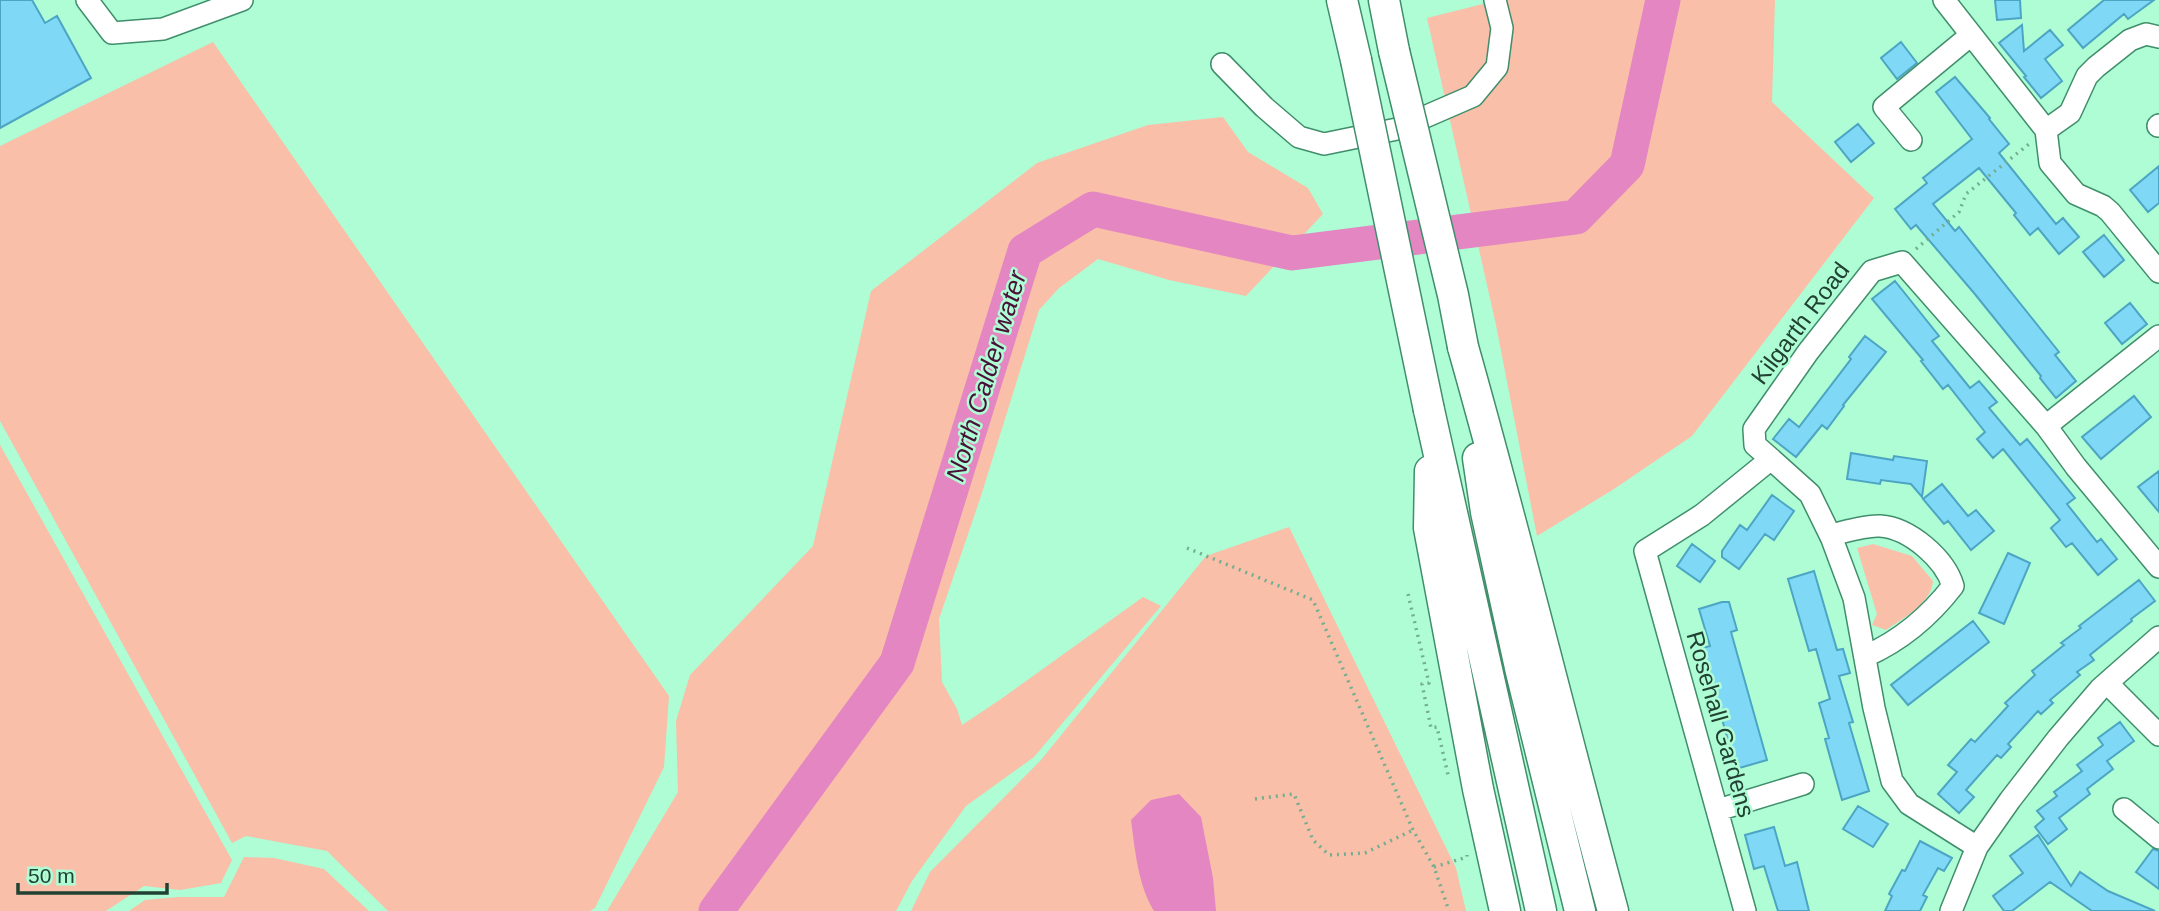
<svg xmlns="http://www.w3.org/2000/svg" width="2159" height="911" viewBox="0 0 2159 911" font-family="Helvetica,sans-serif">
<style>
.green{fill:#f9bfa9}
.water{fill:#e386c2}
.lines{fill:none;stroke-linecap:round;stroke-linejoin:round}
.river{stroke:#e386c2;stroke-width:35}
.building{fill:#7fd8f5;stroke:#4ca6c3;stroke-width:2}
.minor-casing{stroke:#408e6b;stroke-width:24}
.highway-casing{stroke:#408e6b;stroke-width:33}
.path{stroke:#73ae91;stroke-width:3.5;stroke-dasharray:2 5;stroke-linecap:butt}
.minor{stroke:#fff;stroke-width:21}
.highway{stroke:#fff;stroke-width:30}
.highway-bridge-casing{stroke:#408e6b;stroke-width:33;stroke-linecap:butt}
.highway-bridge{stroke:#fff;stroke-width:30}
.labels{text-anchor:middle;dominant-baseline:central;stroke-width:5;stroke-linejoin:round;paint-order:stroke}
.street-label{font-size:24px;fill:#214132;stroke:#aefdd5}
.water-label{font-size:26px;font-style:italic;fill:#491038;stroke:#aefdd5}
</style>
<rect width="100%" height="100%" fill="#aefdd5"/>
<path class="green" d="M1499,0H1775L1772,102L1874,198L1692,436L1614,489L1537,536L1496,325L1427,18Z
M213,42L669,696L664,767L595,908L590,911H388L327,851L246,836L232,843L0,421V146Z
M1223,117L1248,152L1308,188L1323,214L1246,296L1169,280L1098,259L1059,288L1039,310L980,499L939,619L942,682L957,709L962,725L1001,699L1143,597L1161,606L1034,757L966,806L912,881L896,911H607L678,792L676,721L690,675L813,546L871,291L1037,163L1148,125Z
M0,445L232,860L221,883L180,890L144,886L106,911H0Z
M1289,527L1456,868L1466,911H911L930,872L1041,760L1206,556Z
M1873,544L1912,556L1933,581C1931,604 1903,618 1886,630L1872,625L1877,614L1857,548Z
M244,857L274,858L324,869L369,911H129L145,900L178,897H224Z"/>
<path class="water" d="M1179,794L1201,817L1213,878L1216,911H1154C1138,885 1135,850 1131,820L1151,800Z"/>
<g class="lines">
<path class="river" d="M716,911L897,663L1025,251L1093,209L1292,253L1576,217L1627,165L1663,0"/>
</g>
<path class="building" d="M0,0H32L45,23L57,16L91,78L0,128Z
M1995,0H2020L2021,18L1997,20Z
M2104,0H2154L2128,19L2124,14L2083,48L2068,30Z
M2022,25L2024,51L2050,30L2063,45L2045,59L2062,81L2041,98L2024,77L2026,76L1999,43Z
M1901,42L1917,63L1897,79L1881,58Z
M1955,77L1990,118L1989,119L2009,144L1999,153L2056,224L2063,218L2079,237L2059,254L2038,228L2030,235L2014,215L2016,213L1979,168L1933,204L1955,231L1959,227L2059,352L2055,355L2076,381L2056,398L2040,378L2041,376L1974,293L1916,225L1911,229L1895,209L1927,183L1923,178L1972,139L1936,92Z
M1858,124L1874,143L1851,162L1835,142Z
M2159,166V203L2148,212L2130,190Z
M2104,235L2124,260L2104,277L2083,252Z
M1895,281L1939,336L1932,341L1970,388L1979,381L1997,402L1989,408L2020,445L2027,439L2075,498L2067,504L2097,542L2101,539L2117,559L2098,575L2072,543L2066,547L2051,528L2060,520L2003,449L1993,458L1977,439L1985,432L1948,385L1943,389L1921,361L1923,360L1872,299Z
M2130,303L2147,324L2122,344L2105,323Z
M1865,336L1886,352L1843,405L1844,406L1827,429L1822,425L1796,457L1773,439L1789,419L1799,427L1851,359L1849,357Z
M2134,396L2151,417L2101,459L2082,437Z
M1851,453L1893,460L1894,456L1927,461L1922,497L1911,484L1881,480L1880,484L1847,479Z
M2159,471V512L2138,487Z
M1942,484L1968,516L1976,510L1994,531L1971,550L1948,521L1944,524L1923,499Z
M1772,495L1794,511L1774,540L1765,534L1739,569L1722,557V551L1740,525L1747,530Z
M1692,544L1715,561L1700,582L1677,566Z
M2008,553L2030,563L2004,624L1979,613Z
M1814,571L1837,650L1843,649L1850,673L1839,676L1853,722L1849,723L1869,791L1842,800L1825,739L1829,738L1819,703L1830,699L1816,649L1809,651L1788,579Z
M2139,580L2155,601L2131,619L2132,621L2090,655L2094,660L2077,672L2080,675L2050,700L2053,703L2041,714L2038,711L2008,744L2011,747L2001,758L1997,755L1966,790L1974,797L1959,813L1938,794L1957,772L1948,765L1971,739L1975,742L2008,706L2005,703L2035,675L2032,671L2064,645L2061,643L2081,628L2079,626Z
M1722,602H1729L1737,630L1731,632L1767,760L1736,769L1702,648L1710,646L1699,609Z
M1973,621L1989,642L1908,705L1891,685Z
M2120,722L2134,741L2107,761L2113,769L2087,789L2090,794L2059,818L2067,829L2048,844L2035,827L2044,819L2037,811L2057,796L2054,792L2082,771L2077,765L2103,745L2098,738Z
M1858,806L1888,824L1873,847L1843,829Z
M1774,827L1785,866L1797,862L1809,911H1778L1764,866L1754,869L1745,835Z
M2038,835L2071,886L2080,872L2108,891L2155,911H2092L2050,882L2012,911H2004L1993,896L2023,873L2010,856Z
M1920,841L1952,858L1944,871L1938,868L1923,895L1927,897L1920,911H1885L1892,896L1889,894L1902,870L1905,871Z
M2153,849L2159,851V889L2136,872Z"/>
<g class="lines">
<g class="minor-casing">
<path id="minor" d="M87,0L112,33L163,29L242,0
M1944,0L2046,130L2050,163L2076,194L2103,206L2110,212L2159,272
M1222,64L1264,107L1299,137L1324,144L1397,129L1473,96L1497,67L1502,28L1495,0
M2158,126L2159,125
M2046,130L2070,113L2087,76L2096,67L2130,40L2146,34L2159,37
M1911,140L1884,107L1971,35
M2046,426L2159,336
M1771,459L1810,494L1832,539L1854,598L1874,708L1892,781L1909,804L1977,847
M1831,535C1844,532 1866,525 1880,526C1910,528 1945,559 1953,586C1929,617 1902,640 1866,656
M2107,683L2159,735
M2124,809L2159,838
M1718,810L1803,784
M1745,911L1645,551L1702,515L1771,459L1755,445L1754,429L1808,352L1872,271L1902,262L2046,426L2076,467L2159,567
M1951,911L1977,847L2010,800L2058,738L2100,689L2159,637"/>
</g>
<g class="highway-casing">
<path id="highway" d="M1342,0L1356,60
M1384,0L1394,51
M1463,347C1516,534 1562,723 1613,911
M1429,410L1541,911
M1478,458L1486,512L1521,672L1580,911
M1430,471L1429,528L1478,789L1505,911"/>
</g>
<path class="path" d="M1916,249L1959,212L1966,194L2029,144
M1187,548L1313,600L1413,830L1434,867L1449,911
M1408,594L1429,683L1422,684L1431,728L1437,727L1449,779
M1255,799L1294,794L1313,840L1329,855L1365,853L1413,830
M1434,867L1467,857V855"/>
<use href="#minor" class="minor"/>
<use href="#highway" class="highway"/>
<g class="highway-bridge-casing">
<path id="highway-bridge" d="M1394,51L1453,295L1463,347
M1356,60L1429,410"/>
</g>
<use href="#highway-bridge" class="highway-bridge"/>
</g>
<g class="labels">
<g class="street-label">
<text transform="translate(1800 323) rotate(-53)">Kilgarth Road</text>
<text transform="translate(1721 724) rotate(74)">Rosehall Gardens</text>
</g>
<g class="water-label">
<text transform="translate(986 376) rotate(-73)">North Calder water</text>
</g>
</g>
<path d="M18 883v10h149v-10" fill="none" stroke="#214132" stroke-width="3.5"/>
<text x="28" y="883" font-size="21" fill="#214132" stroke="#aefdd5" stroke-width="5" paint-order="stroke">50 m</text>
</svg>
